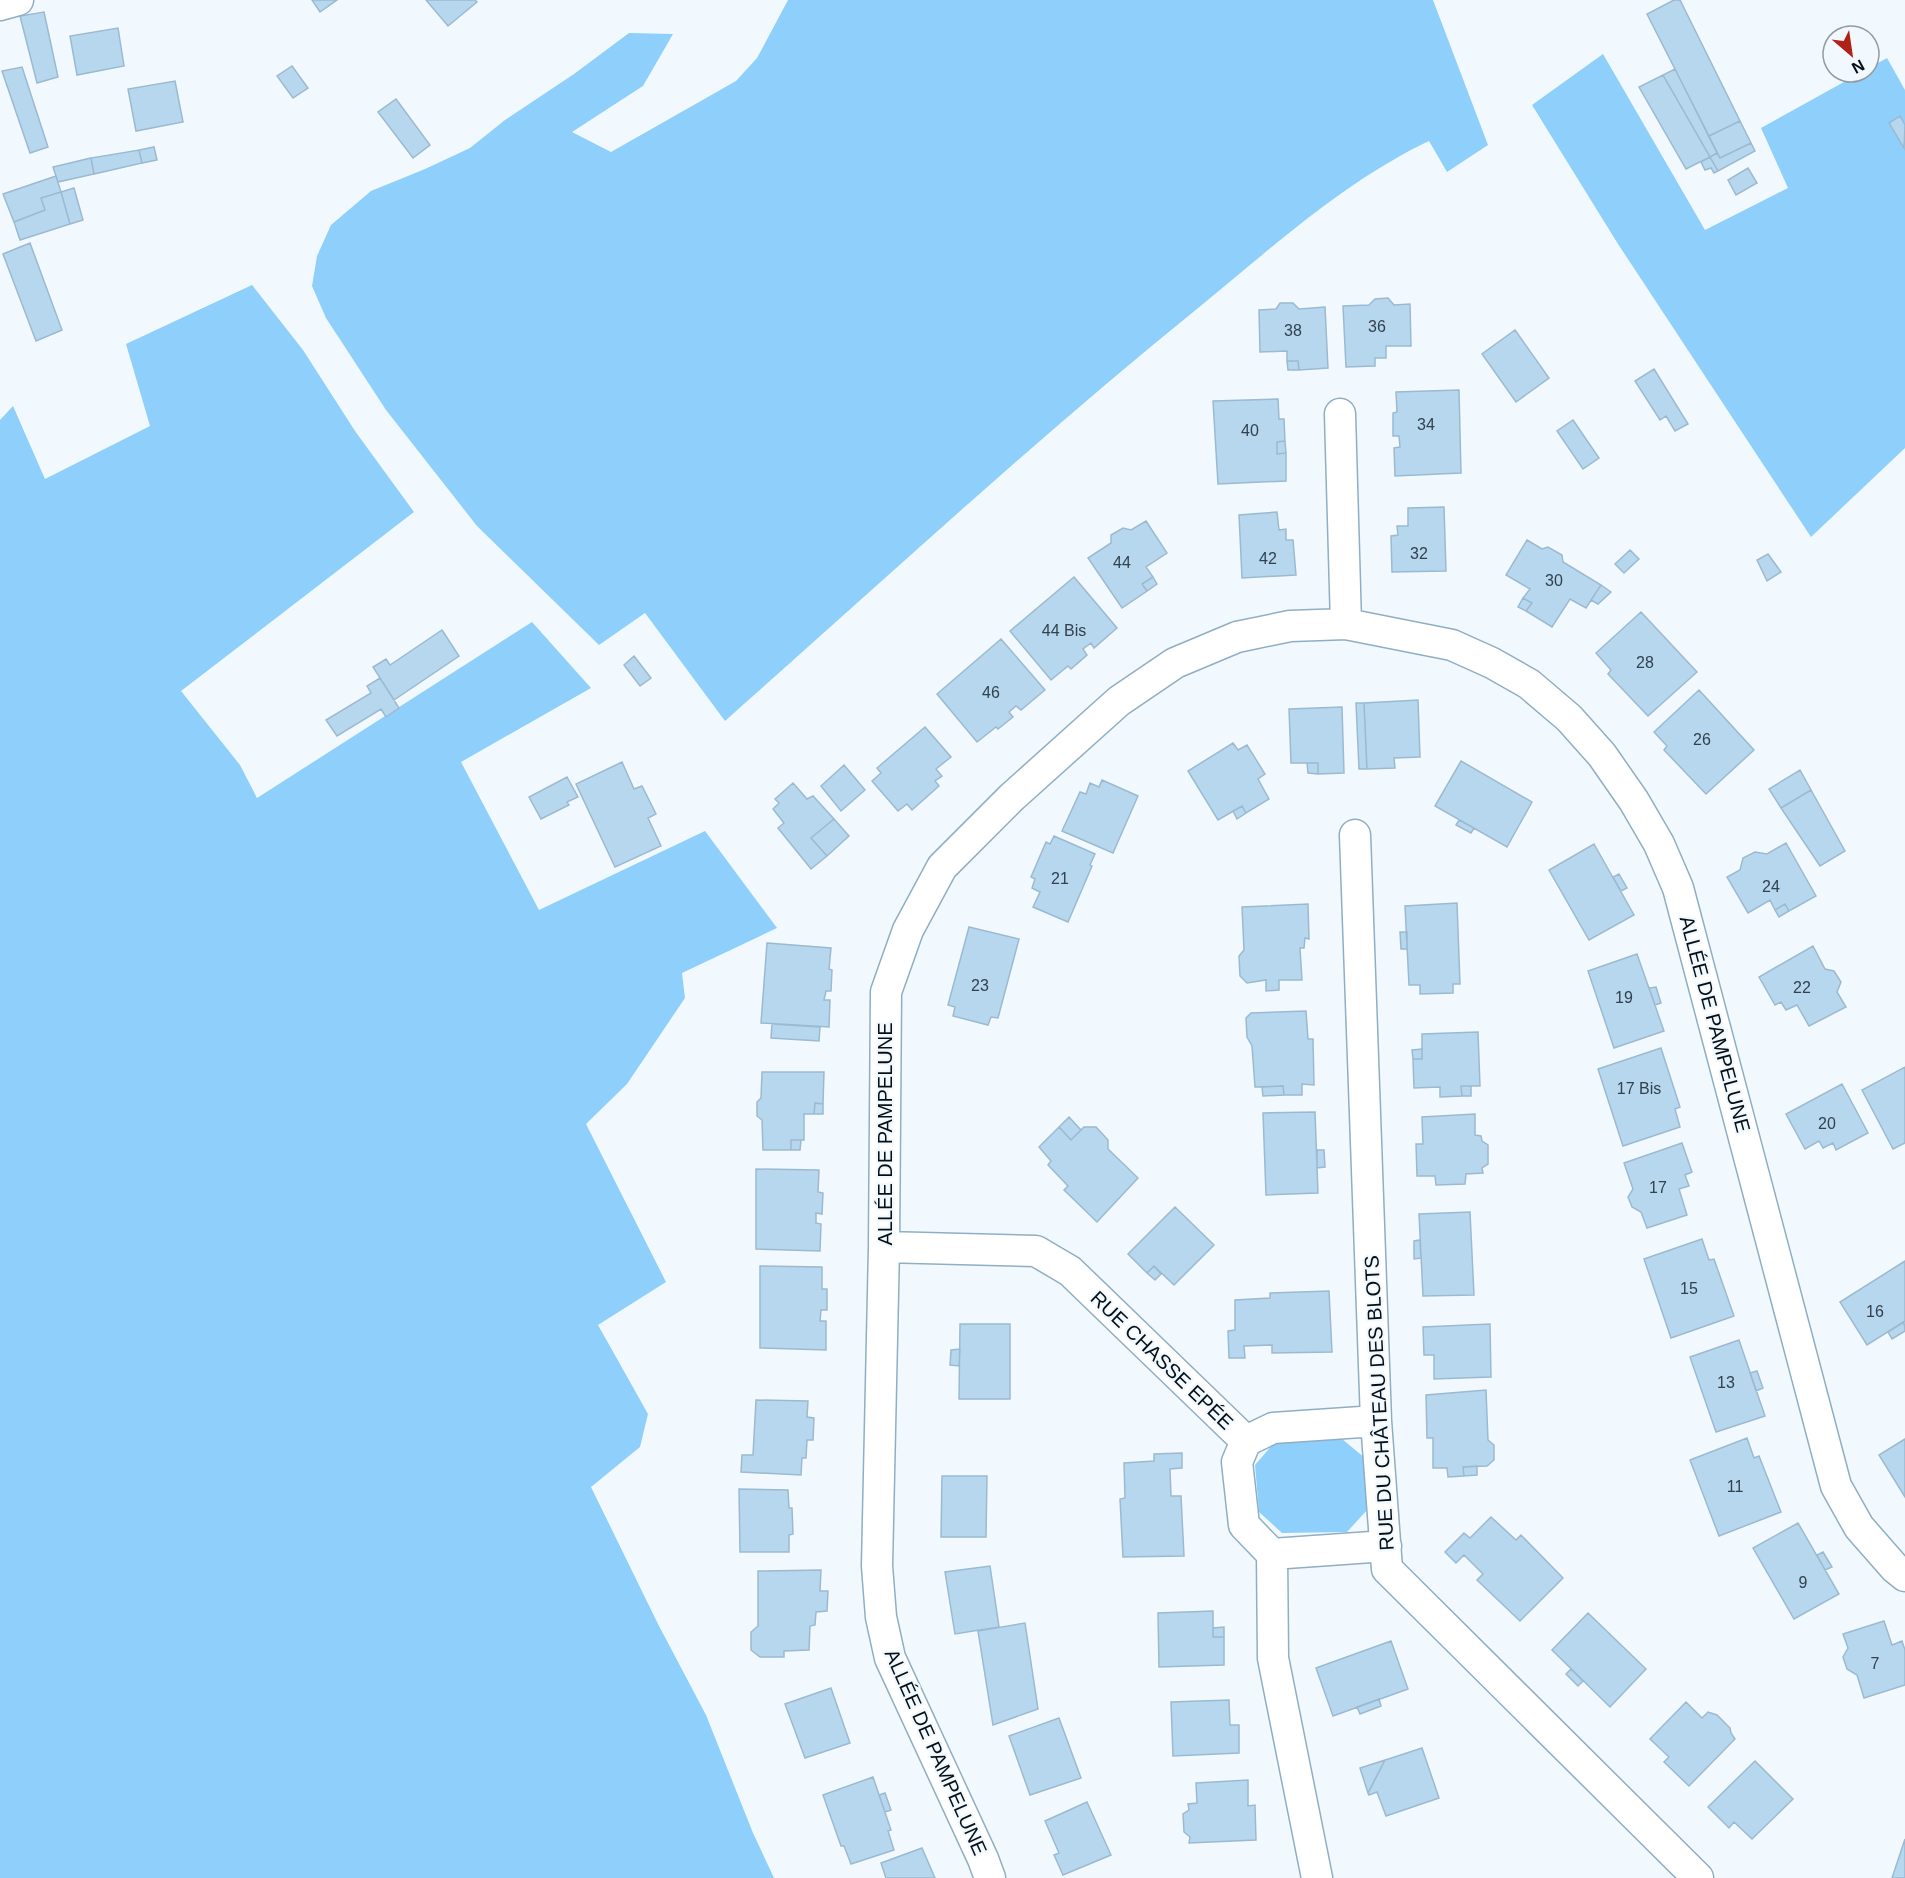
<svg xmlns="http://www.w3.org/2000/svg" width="1905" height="1878" viewBox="0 0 1905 1878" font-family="Arial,sans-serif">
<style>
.green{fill:#8ecffc}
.building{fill:#b7d7ee;stroke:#9bbad1;stroke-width:1.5}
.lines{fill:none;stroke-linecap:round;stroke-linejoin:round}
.street-casing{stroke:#8faec4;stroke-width:33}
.street{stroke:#fff;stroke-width:30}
.labels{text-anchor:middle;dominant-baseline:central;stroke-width:4.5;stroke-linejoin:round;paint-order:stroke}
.number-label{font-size:16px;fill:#32414d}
.street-label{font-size:20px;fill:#050f17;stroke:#f2f9fe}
</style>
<rect width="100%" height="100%" fill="#f2f9fe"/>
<path class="green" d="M788,0H1433L1488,145L1447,172L1429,141C1345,181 1275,245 1203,304C1038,437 883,581 725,721L645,613L599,645L477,526L386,410L326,318L312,286L317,256L331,225L371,191L425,169L470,148L505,120L574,74L629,33L673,34L643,86L572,132L611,152L736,81L757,58Z
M1603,54L1705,230L1788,188L1761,128L1862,72H1869V68L1887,58L1905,90V448L1811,537L1618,244L1532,105Z
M252,285L303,350L355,431L414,512L181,691L240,765L257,798L532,622L591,688L461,762L539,910L705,831L777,928L682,973L685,998L627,1084L586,1124L666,1282L598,1325L648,1414L640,1447L591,1487L658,1624L706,1715L753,1833L774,1878H0V420L13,406L45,479L150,426L126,344Z
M1341,1438L1366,1459L1368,1509L1347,1532L1282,1533L1259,1512L1255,1465L1274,1443Z"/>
<path class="building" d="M312,0H337L320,12Z
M426,0H475L477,2L448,26Z
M1674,0H1680L1740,121L1709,136L1647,14Z
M44,12L58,77L37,83L20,16Z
M118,28L124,66L77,75L70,36Z
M292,66L308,88L293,98L277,76Z
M22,67L48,147L30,153L2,71Z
M1675,69L1717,153L1710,157L1663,75Z
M1663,75L1710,157L1686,169L1639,87Z
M175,81L183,122L136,131L128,89Z
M396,99L430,145L413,158L378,112Z
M1900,116L1905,125L1904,148L1889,123Z
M1740,121L1751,143L1720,158L1709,136Z
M1751,143L1755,151L1718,171L1710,157L1717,153L1720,158Z
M154,147L157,160L142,163L139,150Z
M139,150L142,163L94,174L91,158Z
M1710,157L1718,171L1714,173L1711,168L1705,170L1701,162Z
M91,158L94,174L58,182L53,167Z
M1748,168L1757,183L1736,195L1728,180Z
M56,176L61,192L41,198L45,210L14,222L3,194Z
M74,188L83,220L70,224L61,192Z
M61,192L70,224L20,240L14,222L45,210L41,198Z
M30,243L62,330L36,341L3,254Z
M1388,298L1394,305L1410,304L1411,346H1386V358H1375V366L1346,367L1343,306L1369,305L1375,299Z
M1280,303H1293L1299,309L1325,307L1328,368L1299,370L1298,361H1287V351L1260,352L1259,310L1276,309Z
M1515,330L1549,378L1516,402L1482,354Z
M1287,361H1298L1299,370H1288Z
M1654,369L1688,424L1675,431L1666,416L1660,420L1635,381Z
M1459,390L1461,473L1395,476L1394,448L1400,447L1399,436H1393V413L1397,412L1396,392Z
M1278,399L1279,419H1284L1285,441L1277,442V454L1286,453V481L1218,484L1213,401Z
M1573,420L1599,458L1583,469L1557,431Z
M1285,441L1286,453L1277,454V442Z
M1444,507L1446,571L1392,572L1391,536L1398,535L1397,526H1408V508Z
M1277,512L1279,530L1286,529V540H1293L1296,575L1242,578L1239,515Z
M1146,521L1167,553L1146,567L1153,577L1142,584L1147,591L1122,608L1088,558L1111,543V535L1123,528L1131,530Z
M1527,540L1542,549L1548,547L1562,555L1563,562L1601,585L1586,608L1570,599L1552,627L1526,611L1532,603L1523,598L1530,589L1506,575Z
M1630,550L1639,559L1624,573L1615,564Z
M1768,554L1781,572L1767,581L1757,560Z
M1074,577L1117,628L1094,648L1091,643L1083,649L1087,655L1071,669L1068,666L1051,680L1010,631Z
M1153,577L1157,584L1147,591L1142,584Z
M1601,585L1611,592L1598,604L1591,600Z
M1523,598L1532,603L1526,611L1518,607Z
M1641,612L1697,672L1648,716L1608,674L1611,670L1596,653Z
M442,630L459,656L394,700L373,667L386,659L390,665Z
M1001,639L1045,690L1021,710L1016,706L1009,712L1013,717L998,729L996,727L977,742L937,694Z
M634,656L651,678L640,686L624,665Z
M380,678L399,708L386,717L381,709L337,736L326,720L371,693L367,686Z
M1699,690L1754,750L1706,794L1664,750L1667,746L1654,732Z
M1418,700L1420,757L1394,758L1395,768L1367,769L1364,703Z
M1356,703H1364L1367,769H1359Z
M1342,707L1344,773L1318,774V763H1291L1289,709Z
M925,727L951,757L936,769L942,776L935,781L939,786L912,810L907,804L898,811L872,781L881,773L877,768Z
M1233,743L1238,750L1247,745L1265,774L1258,779L1269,799L1246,813L1242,806L1218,820L1188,771Z
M1461,761L1532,802L1507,847L1435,806Z
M622,762L634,789L642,786L656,814L648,818L661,846L615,867L576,784Z
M1307,763H1318V774L1308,773Z
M844,765L865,790L841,811L821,786Z
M1800,770L1811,790L1781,808L1769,789Z
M567,777L578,797L567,802L569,805L541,819L529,797Z
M1102,780L1138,796L1113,853L1062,831L1080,792L1086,794L1090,783L1099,787Z
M793,783L807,799L813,796L834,819L811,838L827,856L811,869L778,828L784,823L773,809L779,803L775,799Z
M1811,790L1845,851L1820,866L1781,808Z
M1242,806L1246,813L1237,819L1233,811Z
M834,819L849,836L827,856L811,838Z
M1459,820L1474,828L1471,833L1456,825Z
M1054,836L1095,854L1090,865L1092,866L1068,922L1033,907L1040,892L1032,888L1035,879L1031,877L1046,842L1050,844Z
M1786,843L1816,896L1789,911L1785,904L1775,910L1770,900L1748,913L1727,877L1740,870L1743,858L1755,852L1767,854Z
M1594,844L1634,915L1589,940L1549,870Z
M1619,874L1627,888L1621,891L1613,877Z
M1457,903L1460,984H1453V993L1420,994V985H1409L1405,906Z
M1308,904L1309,939L1305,938L1304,948H1300L1302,980H1279V990L1266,991V980L1247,983L1240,976L1239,956L1244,950L1242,907Z
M1785,904L1789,911L1779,917L1775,910Z
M969,927L1019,939L998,1018L991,1017L988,1025L953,1016L955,1007L948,1005Z
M1400,932H1407V949H1401Z
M767,943L831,948L829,969L832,970L831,991H826L824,1000H830L829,1027L761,1023Z
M1813,946L1825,969L1834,971L1841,982L1837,992L1846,1007L1809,1026L1797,1005L1786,1010L1781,1002L1775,1005L1759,977Z
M1637,954L1664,1031L1614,1048L1588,971Z
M1656,987L1661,1003L1655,1005L1649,988Z
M1306,1011L1308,1039H1313L1314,1085L1302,1084V1095H1284L1283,1086L1255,1087L1252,1046L1247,1037L1246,1018L1251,1013Z
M772,1024L820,1027L819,1041L771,1038Z
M1478,1032L1480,1086H1461L1462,1096L1440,1097V1087L1414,1088L1413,1059H1422V1034Z
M1661,1048L1680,1107L1675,1109L1680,1127L1623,1146L1598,1069Z
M1422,1049V1059H1413L1412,1050Z
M1905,1067V1143L1893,1149L1862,1090Z
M762,1072H824L823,1104L815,1103L814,1114H804V1140H791V1150H763L762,1120L757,1116V1102L761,1098Z
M1842,1084L1868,1133L1836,1150L1833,1143L1823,1148L1819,1141L1805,1149L1786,1114Z
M1283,1086L1284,1095L1263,1096L1262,1087Z
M1461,1086H1471V1096H1462Z
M815,1103L823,1104V1114H814Z
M1315,1112L1318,1193L1266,1195L1263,1113Z
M1475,1114V1135L1481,1136L1482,1141L1488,1145V1164L1482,1168L1483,1173L1466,1174L1465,1184L1436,1185L1435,1176H1417L1416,1144H1423L1422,1117Z
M1069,1117L1081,1130L1071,1140L1059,1127Z
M1059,1127L1071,1140L1084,1127H1096L1108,1140V1149L1138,1178L1097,1222L1064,1190L1068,1186L1048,1165L1051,1161L1039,1147Z
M791,1140H801L800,1150H791Z
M1682,1143L1692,1172L1685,1175L1689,1186L1679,1189L1687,1215L1647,1228L1641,1212L1632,1207L1628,1197L1633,1189L1624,1163Z
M1317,1150H1324L1325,1167L1317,1168Z
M756,1169L819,1170L818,1192L823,1193L822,1214L816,1213V1223L821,1224L820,1251L756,1249Z
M1175,1207L1214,1245L1174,1285L1154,1266L1147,1273L1128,1254Z
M1470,1212L1474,1295L1423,1296L1419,1214Z
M1702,1239L1709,1260L1714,1259L1734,1316L1671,1338L1644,1259Z
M1420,1240L1421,1258L1414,1259V1241Z
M1905,1261V1321L1867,1345L1840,1302Z
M760,1266L822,1267V1289H827V1310H821L820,1321H826V1350L760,1348Z
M1154,1266L1161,1274L1155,1280L1147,1273Z
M1329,1291L1332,1352L1272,1353V1345L1244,1346L1245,1358H1229L1228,1331L1235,1330V1300L1270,1298V1293Z
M1904,1322L1905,1331L1892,1339L1888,1332Z
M960,1324H1010V1399H959Z
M1490,1324L1491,1377L1434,1379V1355H1424L1423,1327Z
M1739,1340L1765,1416L1716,1432L1690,1357Z
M960,1349L959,1366L950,1365L951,1350Z
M1757,1371L1763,1388L1756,1391L1750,1373Z
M1486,1390L1488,1440L1494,1445V1460L1487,1466L1463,1467L1464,1476L1448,1477L1447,1468H1433V1438H1427L1426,1395Z
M756,1400L808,1401L807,1417L814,1418L813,1440H807L806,1458H802L801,1475L741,1472L742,1455H753Z
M1747,1438L1754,1458L1759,1456L1781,1512L1719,1536L1690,1460Z
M1905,1439V1497L1879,1455Z
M1182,1453V1468L1170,1469L1171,1496H1181L1184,1556L1123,1557L1120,1499L1125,1498L1124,1463L1154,1461V1454Z
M1477,1466V1475L1464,1476L1463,1467Z
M942,1476H987L986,1537H941Z
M739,1489L788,1490L789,1508H792L793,1534L789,1535V1552H740Z
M1491,1517L1516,1540L1521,1535L1563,1578L1520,1621L1477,1580L1483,1574L1464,1555L1456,1563L1445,1552L1464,1533L1470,1538Z
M1798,1523L1839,1594L1794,1619L1753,1548Z
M1823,1552L1832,1567L1825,1570L1817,1555Z
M990,1566L999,1627L955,1634L945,1572Z
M821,1570L820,1591H828L827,1611L816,1612L815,1625L810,1626L809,1650L784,1651V1657H760L751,1650V1632L758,1626V1571Z
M1213,1611V1637H1224V1665L1159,1667L1158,1613Z
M1588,1613L1646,1669L1610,1707L1552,1650Z
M1884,1621L1892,1645L1902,1641L1905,1650V1685L1864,1698L1857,1675L1847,1669L1843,1657L1848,1648L1843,1634Z
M1025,1623L1038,1709L993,1725L978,1631Z
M1224,1627V1637H1213V1628Z
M1391,1641L1408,1689L1333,1716L1316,1668Z
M1571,1669L1583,1681L1578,1686L1566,1674Z
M831,1688L850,1743L805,1758L785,1704Z
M1379,1699L1381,1706L1360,1714L1357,1707Z
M1229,1700L1230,1725H1239V1753L1173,1756L1171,1702Z
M1686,1702L1702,1718L1708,1712L1717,1715L1730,1728L1731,1733L1735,1739L1689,1786L1664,1762L1669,1757L1650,1739Z
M1059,1718L1081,1778L1030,1795L1009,1736Z
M1422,1748L1439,1798L1386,1816L1377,1792L1369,1795L1368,1793L1385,1760Z
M1385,1760L1381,1768L1368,1793L1360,1768Z
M1755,1761L1793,1799L1752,1839L1734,1822L1729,1828L1708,1807Z
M873,1777L891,1830L888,1831L894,1850L851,1864L844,1846H841L823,1795Z
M1248,1780V1806L1255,1805L1256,1840L1189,1843L1190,1837L1184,1832L1183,1814L1189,1810L1188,1804L1197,1803L1196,1783Z
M885,1793L891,1810L885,1812L879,1795Z
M1087,1802L1111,1855L1063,1875L1054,1855L1059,1853L1045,1821Z
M1905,1839V1878H1892Z
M922,1848L935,1878H886L881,1863Z"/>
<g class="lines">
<g class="street-casing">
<path id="street" d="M0,5L18,0
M1340,414L1346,624
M1355,835L1376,1421L1387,1569L1698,1878
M884,1247L1036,1251L1070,1271L1246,1441L1237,1462L1244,1525L1272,1554L1273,1658L1317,1878
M1246,1441L1273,1428L1376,1421
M1272,1554L1386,1546
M990,1878L983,1859L890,1658L881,1617L877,1566L884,1247L886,992L908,930L942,867L1012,797L1119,701L1175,663L1237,637L1290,626L1346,624L1452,645L1492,663L1529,684L1569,718L1602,755L1634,801L1659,844L1678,888L1836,1486L1859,1527L1895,1568L1905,1576"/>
</g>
<use href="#street" class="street"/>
</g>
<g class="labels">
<g class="number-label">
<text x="1377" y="326">36</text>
<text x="1293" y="330">38</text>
<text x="1426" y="424">34</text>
<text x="1250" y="430">40</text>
<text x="1419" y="553">32</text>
<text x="1268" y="558">42</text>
<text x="1122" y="562">44</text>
<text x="1554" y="580">30</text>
<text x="1064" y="630">44 Bis</text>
<text x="1645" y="662">28</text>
<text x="991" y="692">46</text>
<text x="1702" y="739">26</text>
<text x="1060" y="878">21</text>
<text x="1771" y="886">24</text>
<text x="980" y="985">23</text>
<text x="1802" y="987">22</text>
<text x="1624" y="997">19</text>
<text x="1639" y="1088">17 Bis</text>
<text x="1827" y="1123">20</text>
<text x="1658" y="1187">17</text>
<text x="1689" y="1288">15</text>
<text x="1875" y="1311">16</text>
<text x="1726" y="1382">13</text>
<text x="1735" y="1486">11</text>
<text x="1803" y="1582">9</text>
<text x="1875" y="1663">7</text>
</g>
<g class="street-label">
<text transform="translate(1715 1024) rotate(75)">ALLÉE DE PAMPELUNE</text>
<text transform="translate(885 1134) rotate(-90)">ALLÉE DE PAMPELUNE</text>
<text transform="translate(1162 1360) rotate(44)">RUE CHASSE EPÉE</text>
<text transform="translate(1379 1403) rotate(-93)">RUE DU CHÂTEAU DES BLOTS</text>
<text transform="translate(936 1752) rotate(66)">ALLÉE DE PAMPELUNE</text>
</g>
</g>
<g transform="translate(1851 54) rotate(151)"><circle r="28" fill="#f2f9fe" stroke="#939ba2" stroke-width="1.5"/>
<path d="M0-4.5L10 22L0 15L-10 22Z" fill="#b02118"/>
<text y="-9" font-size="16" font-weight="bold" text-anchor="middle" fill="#050f17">N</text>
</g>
</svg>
